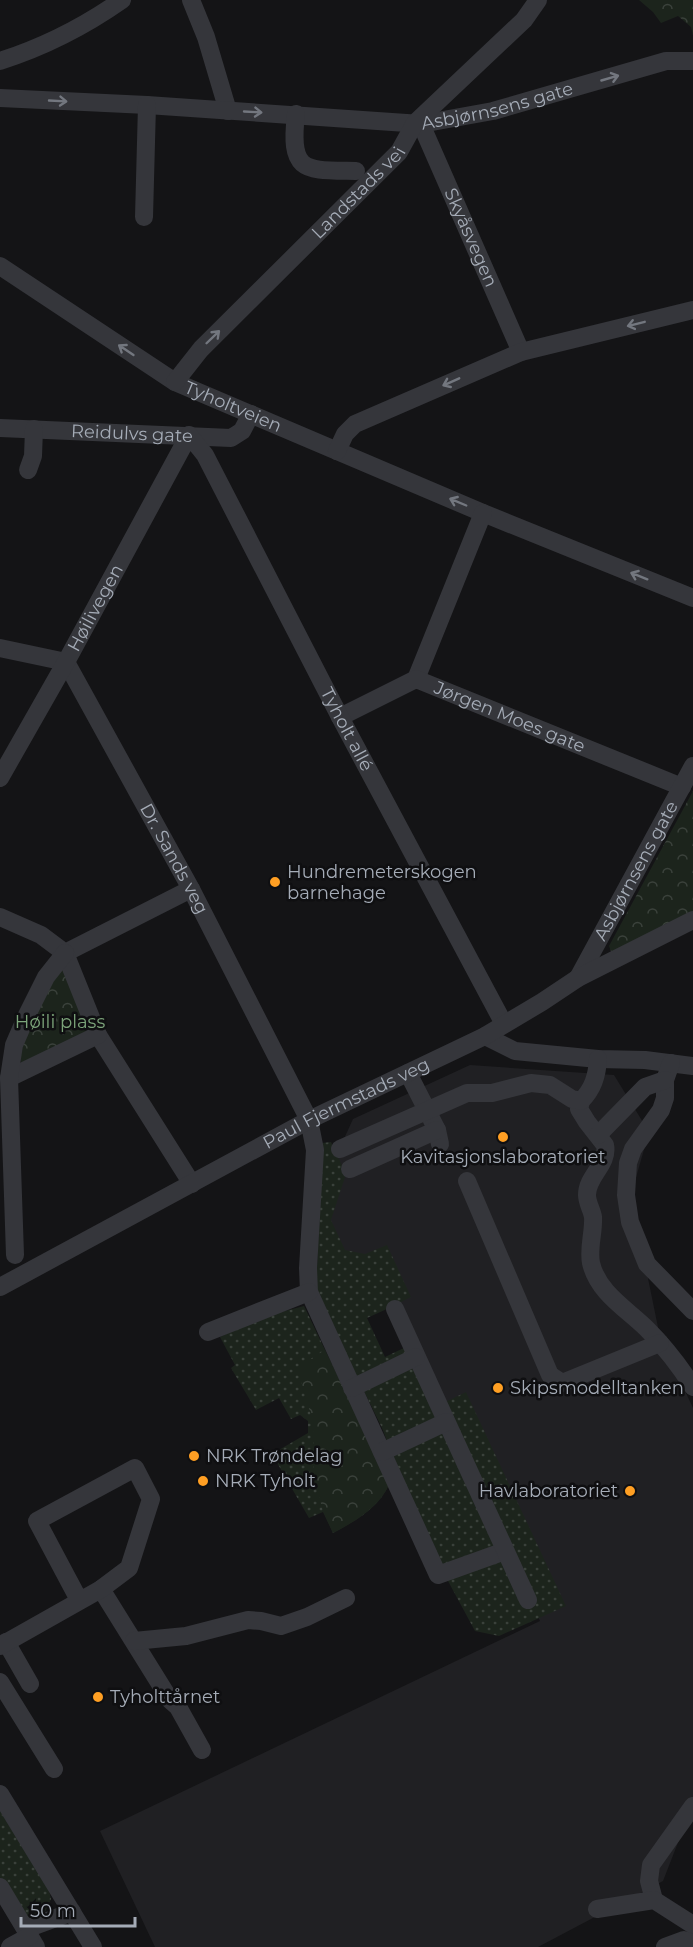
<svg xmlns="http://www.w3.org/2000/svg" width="693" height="1947" viewBox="0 0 693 1947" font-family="Montserrat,sans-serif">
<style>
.built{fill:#202023}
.grass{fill:url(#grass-dots);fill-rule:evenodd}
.forest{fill:url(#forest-crowns)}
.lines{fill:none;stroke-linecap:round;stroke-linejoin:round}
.minor{stroke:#35363b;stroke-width:18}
.oneway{stroke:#73777f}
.poi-dot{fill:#ff9f23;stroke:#0f0f11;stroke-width:2}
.labels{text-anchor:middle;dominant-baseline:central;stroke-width:5;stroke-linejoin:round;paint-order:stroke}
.street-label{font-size:18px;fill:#a5acb7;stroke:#0f0f11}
.poi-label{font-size:18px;fill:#a5acb7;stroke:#0f0f11;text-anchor:start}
.park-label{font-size:18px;fill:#7ca47a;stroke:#0f0f11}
</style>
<defs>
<pattern id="grass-dots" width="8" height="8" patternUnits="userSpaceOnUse" patternTransform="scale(1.5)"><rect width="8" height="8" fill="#1c241c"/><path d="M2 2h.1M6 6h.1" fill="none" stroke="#3a413b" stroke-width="1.8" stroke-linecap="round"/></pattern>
<pattern id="forest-crowns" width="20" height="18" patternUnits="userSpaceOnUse" patternTransform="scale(1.5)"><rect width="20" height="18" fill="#1c241c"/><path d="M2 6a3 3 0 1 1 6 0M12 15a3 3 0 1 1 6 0" fill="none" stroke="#3a413b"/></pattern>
</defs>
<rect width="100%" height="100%" fill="#141416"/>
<path class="built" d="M470,1065L614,1075L649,1132L631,1195L660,1337L693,1408V1804L663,1881L538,1947H155L100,1831L540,1621L387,1295L323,1280L333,1163L353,1119Z"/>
<path class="grass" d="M331,1142L346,1174L331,1220L345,1250L365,1254L387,1245L411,1297L389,1308L435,1407L466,1392L566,1606L499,1636L475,1631L448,1581L403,1482L382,1428L316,1293L322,1143ZM389,1308L406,1347L385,1357L367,1318Z
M304,1306L389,1484C380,1507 354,1522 333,1533L323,1512L309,1518L272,1454L308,1433V1421L300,1415L291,1419L279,1398L256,1410L231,1368L235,1365L220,1337L262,1317Z
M0,1811L48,1886L51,1899L43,1916L32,1920L21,1915L0,1880Z"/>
<path class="forest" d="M639,0H693V35L691,27L678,16L661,23L653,12Z
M693,791V920L614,959L609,946Z
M65,969L89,1031L22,1066C13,1045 48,992 58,971Z
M325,1350L389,1484C380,1507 354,1522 333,1533L323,1511L314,1478V1441L312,1419L297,1367Z"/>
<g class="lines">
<g class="minor">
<path d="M191,0L206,37L228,111"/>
<path d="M0,61C44,47 85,26 122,0"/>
<path id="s1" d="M0,98L147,105L421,124L493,111L666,61H693"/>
<path d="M296,114C289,174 305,170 356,171"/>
<path id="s2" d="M421,124L521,352"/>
<path d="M144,217L147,105"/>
<path id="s3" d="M0,266L175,382L483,513L693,598"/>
<path id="s4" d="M175,382L201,349L399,152L415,123L524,20L538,0"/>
<path id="s5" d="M0,428L231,438L242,431L251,414"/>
<path d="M337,451L345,434L355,424L521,352L693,310"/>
<path d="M28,470L33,456L34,429"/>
<path id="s6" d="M0,648L66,662L191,889L309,1120L315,1150L308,1268L309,1292L438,1575L505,1551"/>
<path d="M416,679L483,513"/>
<path id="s7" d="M340,717L416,679L682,787"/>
<path id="s8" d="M0,778L66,662L189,435L205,455L340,717L504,1024"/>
<path d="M0,917L41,935L65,953L191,889"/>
<path d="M65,953L98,1035L192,1184"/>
<path id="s9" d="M578,978L693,766"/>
<path d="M485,1036L515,1051L598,1059L645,1060L693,1066"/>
<path d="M671,1063L665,1080V1098L661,1110L633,1149L628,1163L626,1195L630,1222L647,1264L693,1311"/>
<path d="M408,1073L437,1130L440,1144"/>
<path d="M9,1078L98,1035"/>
<path d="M581,1101L579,1109L587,1122L605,1145C609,1165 587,1175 587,1195C587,1203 592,1210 593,1217C594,1232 588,1248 591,1263C598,1293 627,1309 647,1329C665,1347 679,1365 693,1387"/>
<path d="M598,1135L645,1087L665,1080"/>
<path d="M340,1149L467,1093H492L531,1083L550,1085L572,1099L581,1101C593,1089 597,1076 598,1059"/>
<path d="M350,1169L437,1130"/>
<path d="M467,1181L550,1375L562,1383L660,1343"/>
<path d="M15,1255L9,1078L14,1045L27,1015L46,977L65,953"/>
<path id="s10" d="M0,1287L309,1120L485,1036L542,1002L578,978L693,920"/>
<path d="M395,1309L528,1600"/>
<path d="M208,1332L309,1292"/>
<path d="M352,1388L416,1357"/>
<path d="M382,1452L446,1422"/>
<path d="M101,1589L170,1700L178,1707L202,1750"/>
<path d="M134,1641L186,1636L248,1620L261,1621L281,1626L307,1617L346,1598"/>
<path d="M6,1642L30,1684"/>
<path d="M0,1646L101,1589L129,1568L151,1499L135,1468L37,1521L79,1600"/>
<path d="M0,1682L54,1769"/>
<path d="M0,1794L93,1947"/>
<path d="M0,1887L36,1947"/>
<path d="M654,1900L649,1881L651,1865L693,1806"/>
<path d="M597,1909L654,1900L693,1925"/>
<path d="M26,1929L72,1912"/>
<path d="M10,1947L30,1936"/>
<path d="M665,1947L684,1940L693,1943"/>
</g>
</g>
<defs><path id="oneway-shaft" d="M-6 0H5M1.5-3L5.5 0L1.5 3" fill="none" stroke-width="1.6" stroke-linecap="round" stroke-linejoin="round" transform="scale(1.5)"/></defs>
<g class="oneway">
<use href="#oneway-shaft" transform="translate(610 78) rotate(-16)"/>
<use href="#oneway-shaft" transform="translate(58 101) rotate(3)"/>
<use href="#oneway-shaft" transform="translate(253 112) rotate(3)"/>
<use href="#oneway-shaft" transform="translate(636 324) rotate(166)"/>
<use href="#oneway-shaft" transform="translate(213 337) rotate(-44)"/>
<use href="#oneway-shaft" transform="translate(126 350) rotate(-146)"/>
<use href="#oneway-shaft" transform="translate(451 382) rotate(156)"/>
<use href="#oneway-shaft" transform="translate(458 502) rotate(-157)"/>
<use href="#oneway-shaft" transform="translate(639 576) rotate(-158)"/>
</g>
<g class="poi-dot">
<circle cx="275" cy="882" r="6"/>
<circle cx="503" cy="1137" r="6"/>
<circle cx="498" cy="1388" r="6"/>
<circle cx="194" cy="1456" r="6"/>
<circle cx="203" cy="1481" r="6"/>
<circle cx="630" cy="1491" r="6"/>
<circle cx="98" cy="1697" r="6"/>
</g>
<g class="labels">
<g class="street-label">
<text stroke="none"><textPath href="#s1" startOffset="500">Asbjørnsens gate</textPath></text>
<text stroke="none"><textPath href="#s4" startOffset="264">Landstads vei</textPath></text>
<text stroke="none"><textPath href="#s2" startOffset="124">Skyåsvegen</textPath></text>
<text stroke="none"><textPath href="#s3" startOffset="273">Tyholtveien</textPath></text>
<text stroke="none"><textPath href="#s5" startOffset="132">Reidulvs gate</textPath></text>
<text stroke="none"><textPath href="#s8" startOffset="195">Høilivegen</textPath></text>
<text stroke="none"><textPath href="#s7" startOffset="186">Jørgen Moes gate</textPath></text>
<text stroke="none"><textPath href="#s8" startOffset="726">Tyholt allé</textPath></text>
<text stroke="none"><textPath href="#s6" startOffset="292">Dr. Sands veg</textPath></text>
<text stroke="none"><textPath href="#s9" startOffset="122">Asbjørnsens gate</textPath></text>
<text stroke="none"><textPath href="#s10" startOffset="392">Paul Fjermstads veg</textPath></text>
</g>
<g class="poi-label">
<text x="287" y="872">Hundremeterskogen<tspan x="287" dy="21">barnehage</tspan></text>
<text x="503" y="1157" text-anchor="middle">Kavitasjonslaboratoriet</text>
<text x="510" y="1388">Skipsmodelltanken</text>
<text x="206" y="1456">NRK Trøndelag</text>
<text x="215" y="1481">NRK Tyholt</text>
<text x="618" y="1491" text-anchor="end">Havlaboratoriet</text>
<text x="110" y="1697">Tyholttårnet</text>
</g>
<g class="park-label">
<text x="60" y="1022">Høili plass</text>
</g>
</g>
<path d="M21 1917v9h114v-9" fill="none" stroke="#a5acb7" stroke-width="3"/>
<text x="30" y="1917" font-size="18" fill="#a5acb7" stroke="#0f0f11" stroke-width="4.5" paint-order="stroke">50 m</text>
</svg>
